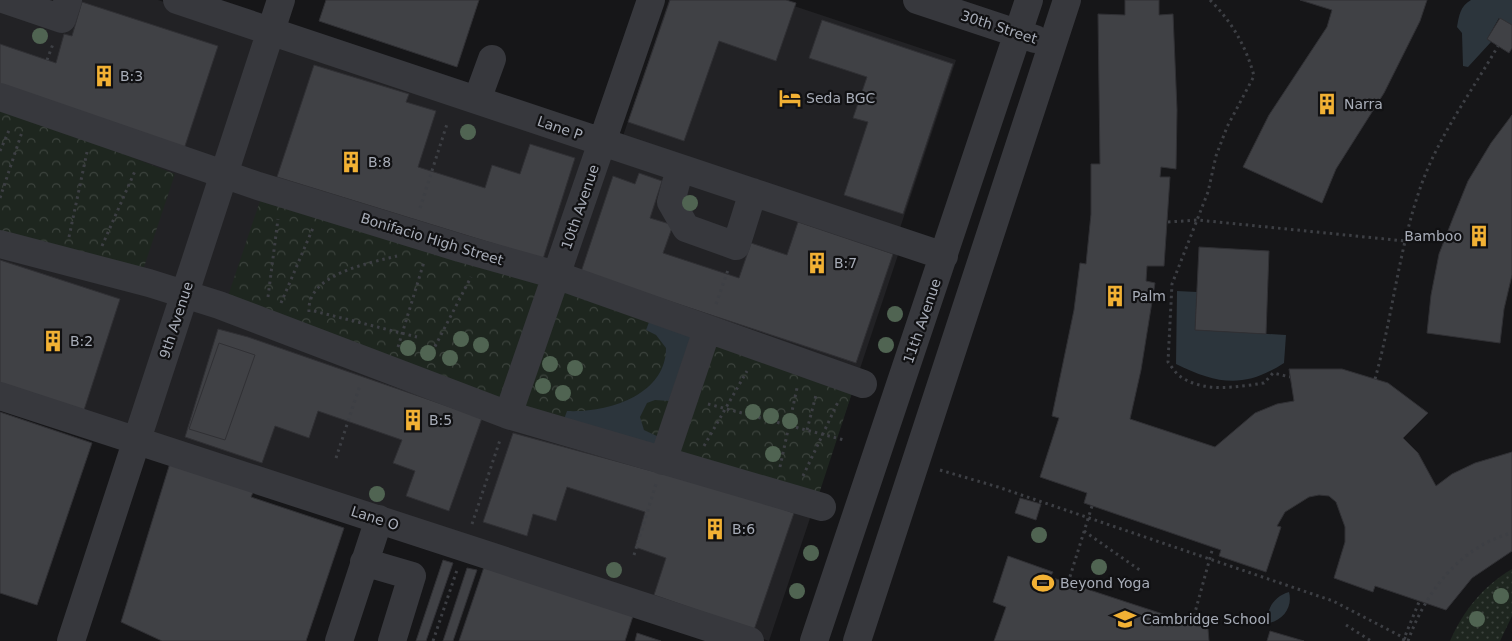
<svg xmlns="http://www.w3.org/2000/svg" width="1512" height="641" viewBox="0 0 1512 641" font-family="'DejaVu Sans',sans-serif">
<style>
.built{fill:#222225}
.grass{fill:url(#grass-dots)}
.park{fill:url(#park-crowns)}
.water{fill:#2c353c}
.building{fill:#404145;stroke:#303034}
.lines{fill:none;stroke-linecap:round;stroke-linejoin:round}
.path{stroke:#3d3f44;stroke-width:3;stroke-dasharray:2.5 4;stroke-linecap:butt}
.minor{stroke:#37383d;stroke-width:28}
.tree{fill:#506452}
.labels{text-anchor:middle;dominant-baseline:central;stroke-width:4.5;stroke-linejoin:round;paint-order:stroke}
.street-label{font-size:14px;fill:#a8adb8;stroke:#111113}
.poi-label{font-size:14px;fill:#a8adb8;stroke:#111113;text-anchor:start}
</style>
<defs>
<pattern id="grass-dots" width="8" height="8" patternUnits="userSpaceOnUse" patternTransform="scale(1.25)"><rect width="8" height="8" fill="#1e261f"/><path d="M2 2h.1M6 6h.1" fill="none" stroke="#3c433d" stroke-width="1.8" stroke-linecap="round"/></pattern>
<pattern id="park-crowns" width="20" height="18" patternUnits="userSpaceOnUse" patternTransform="scale(1.25)"><rect width="20" height="18" fill="#1e261f"/><path d="M2 6a3 3 0 1 1 6 0M12 15a3 3 0 1 1 6 0" fill="none" stroke="#3c433d"/></pattern>
</defs>
<rect width="100%" height="100%" fill="#161618"/>
<path class="built" d="M0,0H158L901,246L769,641L0,389Z
M669,0H776L956,60L900,228L623,136Z"/>
<path class="grass" d="M1512,569V616L1500,641H1450C1463,611 1483,586 1512,569Z"/>
<path class="park" d="M0,106L175,174L141,276L0,236Z
M261,198L560,285L852,393L818,497L517,408L226,302Z"/>
<path class="water" d="M1471,0H1512V25L1499,18L1487,39L1491,42L1468,67L1463,66L1462,33L1457,27C1459,16 1460,6 1471,0Z
M1177,291L1197,292L1195,330L1286,335L1284,363C1244,389 1217,384 1176,364Z
M649,322L691,336L669,401L655,400L647,403L640,417L644,430L659,437L656,447L564,419L567,411C606,413 666,396 666,348L656,335L646,330Z
M1289,592C1293,607 1283,620 1269,623C1265,609 1275,596 1289,592Z"/>
<path class="building" d="M326,0H479L457,67L319,21Z
M670,0H786L796,3L776,61L719,41L684,141L628,122Z
M1125,0H1159V15L1173,14L1177,110L1176,169L1161,167L1160,177H1170L1164,266H1147L1146,281L1155,283L1141,370L1130,419L1215,447L1255,413L1277,404L1294,401L1289,369H1342L1388,383L1428,413L1403,438L1418,453L1436,486L1452,474L1475,463L1512,452V551L1472,578L1446,610L1375,586L1373,592L1334,578L1345,542V527L1336,502L1329,496L1319,495L1309,497L1285,512L1277,526L1281,527L1266,572L1219,556L1221,550L1084,503L1087,493L1040,477L1059,418L1052,416L1074,310L1080,263L1086,264L1091,214V164H1100L1098,14L1125,15Z
M1300,0H1427L1420,21L1384,93L1336,169L1322,203L1243,167L1269,115L1327,27L1332,10Z
M82,2L218,46L182,155L0,90V44L56,63L64,34L72,36Z
M1500,18L1512,25V48L1509,53L1487,39Z
M822,20L953,64L903,214L844,195L868,122L853,118L867,77L809,58Z
M314,65L409,94L406,102L436,111L418,167L485,188L492,165L520,174L530,144L575,158L543,259L277,177Z
M1512,115V275L1504,309L1500,343L1427,333L1431,295L1439,254L1453,218L1468,181L1491,143Z
M639,173L662,181L650,218L673,225L663,253L739,278L751,243L787,255L798,222L893,254L856,363L581,272L613,176L635,184Z
M1199,247L1269,251L1266,334L1195,330Z
M0,260L120,299L84,410L0,383Z
M218,329L248,337L482,418L449,511L406,496L415,471L393,463L402,440L318,411L309,438L275,426L262,463L185,437Z
M219,343L255,355L225,440L189,429Z
M0,412L92,443L37,605L0,593Z
M513,433L751,498L794,513L754,630L654,595L666,558L635,547L645,512L567,487L556,521L533,514L527,536L483,522Z
M170,463L254,490L251,497L344,528L306,641H162L121,622Z
M1020,498L1041,504L1036,520L1015,513Z
M1008,556L1053,572L1050,577L1175,618L1187,615L1197,616L1208,629L1209,641H994L1006,607L993,602Z
M443,560L453,563L426,641H416Z
M485,564L634,613L625,641H459Z
M467,568L477,570L453,641H443Z
M1270,631L1304,641H1267Z
M637,633L661,641H635Z"/>
<g class="lines">
<path class="path" d="M1210,0C1232,22 1246,46 1254,76L1227,127L1216,156L1208,192L1172,284L1168,362C1172,367 1176,374 1181,377C1205,393 1237,387 1264,383L1273,373L1290,377
M47,60L53,44
M0,151L10,128
M0,198L22,132
M420,208L447,124
M1168,222L1198,220L1405,241
M69,237L87,152
M102,246L135,171
M268,297L278,219
M281,303L313,228
M716,304L728,270
M314,311L417,337
M309,312C306,274 370,263 397,256
M398,347L424,262
M429,358L471,277
M1375,379C1393,315 1399,246 1422,183C1440,134 1472,91 1498,46
M708,404L844,440
M807,430L816,395
M704,446L747,371
M336,458L360,385
M780,467L797,388
M940,470L998,487L1333,601L1408,640
M803,476L838,402
M472,524L500,440
M1084,531L1141,571
M634,555L656,484
M1068,583L1092,506
M1194,616L1213,547
M1346,625L1371,641
M433,641L457,570
M1403,641L1419,602
M1408,641C1425,593 1460,546 1512,533"/>
<path class="minor" d="M6,0L62,19L68,0
M177,0L944,256
M917,0L1035,39
M0,97L258,186L460,248L556,275L863,384
M477,100L492,59
M680,168L671,202L686,228L736,246L753,192
M0,244L149,283L219,305L508,415L822,507
M0,396L750,641
M508,415L651,0
M663,461L707,330
M364,562L412,576L392,641
M71,641L281,0
M339,641L379,519
M814,641L1029,0
M857,641L1067,0"/>
</g>
<g class="tree">
<circle cx="40" cy="36" r="8"/>
<circle cx="468" cy="132" r="8"/>
<circle cx="690" cy="203" r="8"/>
<circle cx="895" cy="314" r="8"/>
<circle cx="461" cy="339" r="8"/>
<circle cx="481" cy="345" r="8"/>
<circle cx="886" cy="345" r="8"/>
<circle cx="408" cy="348" r="8"/>
<circle cx="428" cy="353" r="8"/>
<circle cx="450" cy="358" r="8"/>
<circle cx="550" cy="364" r="8"/>
<circle cx="575" cy="368" r="8"/>
<circle cx="543" cy="386" r="8"/>
<circle cx="563" cy="393" r="8"/>
<circle cx="753" cy="412" r="8"/>
<circle cx="771" cy="416" r="8"/>
<circle cx="790" cy="421" r="8"/>
<circle cx="773" cy="454" r="8"/>
<circle cx="377" cy="494" r="8"/>
<circle cx="1039" cy="535" r="8"/>
<circle cx="811" cy="553" r="8"/>
<circle cx="1099" cy="567" r="8"/>
<circle cx="614" cy="570" r="8"/>
<circle cx="797" cy="591" r="8"/>
<circle cx="1501" cy="596" r="8"/>
<circle cx="1477" cy="619" r="8"/>
</g>
<defs>
<g id="building-bare" transform="scale(1.725)"><path d="M-4-6H4V6H1V3H-1V6H-4ZM-2.5-4.3h1.7v1.8h-1.7ZM.8-4.3h1.7v1.8H.8ZM-2.5-1h1.7V.8h-1.7ZM.8-1h1.7V.8H.8Z" fill="#f2b134" stroke="#111113" stroke-width="2.5" paint-order="stroke"/></g>
<g id="hotel-bare" transform="scale(1.725)"><path d="M-6-4.5h1.5V1H6V5H4.5V3h-9V5H-6ZM-4 0a1.8 1.8 0 1 1 3.6 0ZM.5 0V-2.5h3Q6-2.5 6 0Z" fill="#f2b134" stroke="#111113" stroke-width="2.5" paint-order="stroke"/></g>
<g id="stadium-bare" transform="scale(1.725)"><path d="M0-5a6.5 5 0 1 0 0 10a6.5 5 0 1 0 0-10ZM-3.5-1.8h7v3.6h-7Z" fill="#f2b134" stroke="#111113" stroke-width="2.5" paint-order="stroke"/></g>
<g id="school-bare" transform="scale(1.725)"><path d="M0-5L7-2L0 1L-7-2ZM-4 1L0 2.5L4 1V4Q0 6-4 4Z" fill="#f2b134" stroke="#111113" stroke-width="2.5" paint-order="stroke"/></g>
</defs>
<g fill-rule="evenodd">
<use href="#building-bare" x="104" y="76"/>
<use href="#hotel-bare" x="790" y="98"/>
<use href="#building-bare" x="1327" y="104"/>
<use href="#building-bare" x="351" y="162"/>
<use href="#building-bare" x="1479" y="236"/>
<use href="#building-bare" x="817" y="263"/>
<use href="#building-bare" x="1115" y="296"/>
<use href="#building-bare" x="53" y="341"/>
<use href="#building-bare" x="413" y="420"/>
<use href="#building-bare" x="715" y="529"/>
<use href="#stadium-bare" x="1043" y="583"/>
<use href="#school-bare" x="1125" y="619"/>
</g>
<g class="labels">
<g class="street-label">
<text transform="translate(999 27) rotate(18)">30th Street</text>
<text transform="translate(560 128) rotate(19)">Lane P</text>
<text transform="translate(580 207) rotate(-71)">10th Avenue</text>
<text transform="translate(432 239) rotate(17)">Bonifacio High Street</text>
<text transform="translate(176 320) rotate(-72)">9th Avenue</text>
<text transform="translate(922 321) rotate(-71)">11th Avenue</text>
<text transform="translate(375 518) rotate(18)">Lane O</text>
</g>
<g class="poi-label">
<text x="120" y="76">B:3</text>
<text x="806" y="98">Seda BGC</text>
<text x="1344" y="104">Narra</text>
<text x="368" y="162">B:8</text>
<text x="1462" y="236" text-anchor="end">Bamboo</text>
<text x="834" y="263">B:7</text>
<text x="1132" y="296">Palm</text>
<text x="70" y="341">B:2</text>
<text x="429" y="420">B:5</text>
<text x="732" y="529">B:6</text>
<text x="1060" y="583">Beyond Yoga</text>
<text x="1142" y="619">Cambridge School</text>
</g>
</g>
</svg>
